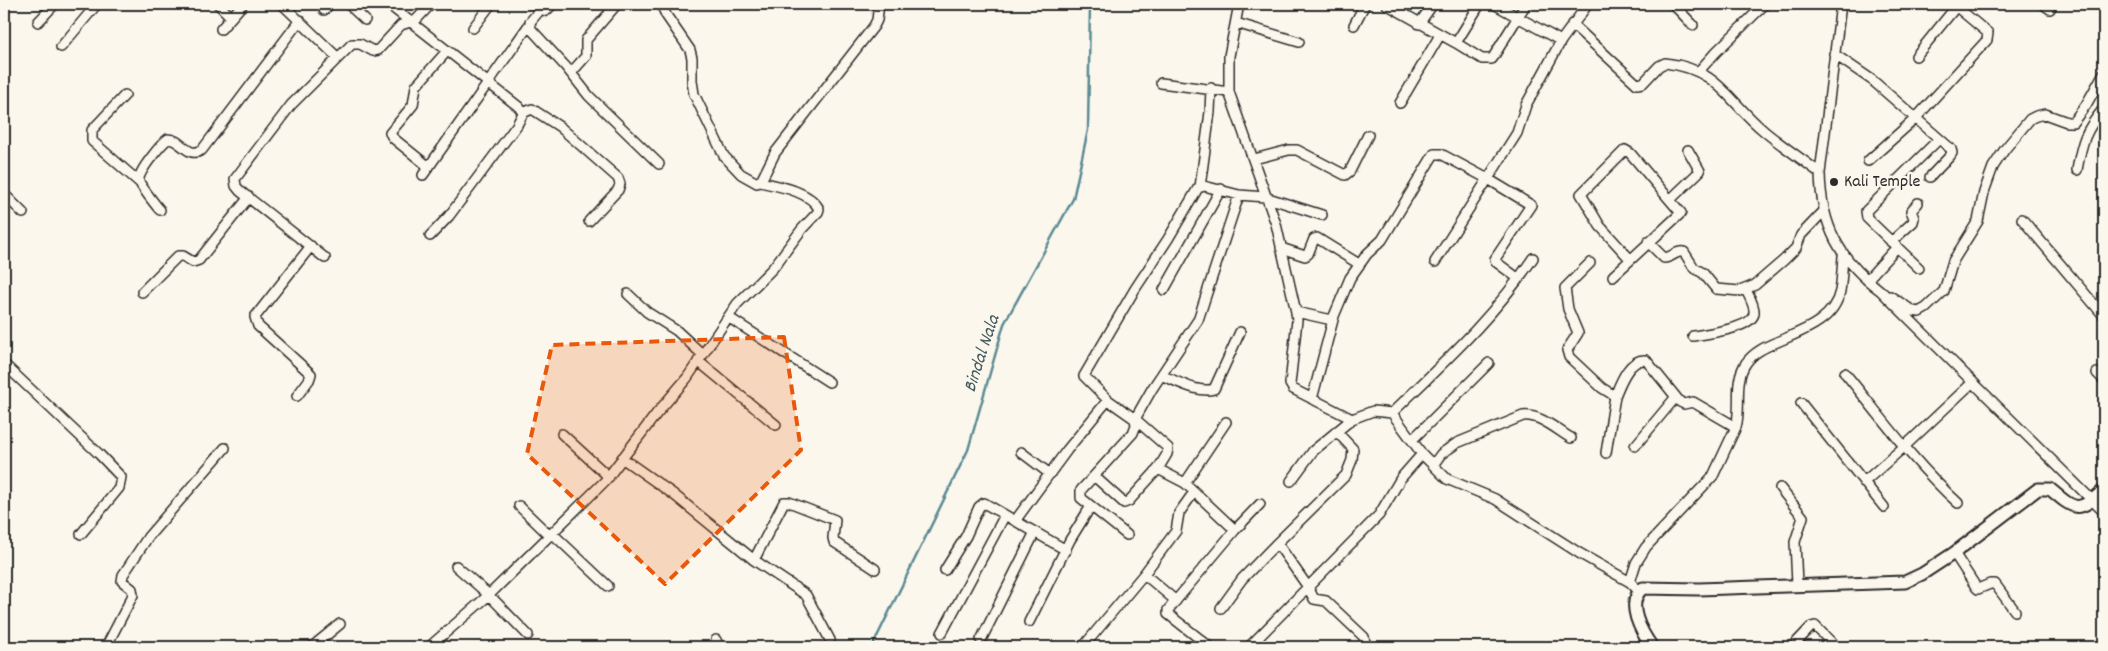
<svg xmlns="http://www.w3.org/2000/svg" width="2108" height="651" viewBox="0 0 2108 651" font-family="Dekko,sans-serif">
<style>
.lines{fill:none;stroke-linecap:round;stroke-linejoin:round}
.stream{stroke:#5a8993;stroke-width:2.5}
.minor-casing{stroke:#2b2b2b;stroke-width:12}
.tertiary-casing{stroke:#2b2b2b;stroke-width:15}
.minor{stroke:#fbf7ec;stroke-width:9}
.tertiary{stroke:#fbf7ec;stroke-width:11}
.marked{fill:#e8590c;fill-opacity:0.2;stroke:#e8590c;stroke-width:4;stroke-dasharray:10 6;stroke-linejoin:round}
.poi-dot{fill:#2b2b2b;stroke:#fbf7ec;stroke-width:2}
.labels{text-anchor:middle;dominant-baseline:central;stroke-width:5;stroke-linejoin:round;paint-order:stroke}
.poi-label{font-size:18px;fill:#2b2b2b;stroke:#fbf7ec;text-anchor:start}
.water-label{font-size:19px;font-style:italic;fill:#435a5f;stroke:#fbf7ec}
</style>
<rect width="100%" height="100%" fill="#fbf7ec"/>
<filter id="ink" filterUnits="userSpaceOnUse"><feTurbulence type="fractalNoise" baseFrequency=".02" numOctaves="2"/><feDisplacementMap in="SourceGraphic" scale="10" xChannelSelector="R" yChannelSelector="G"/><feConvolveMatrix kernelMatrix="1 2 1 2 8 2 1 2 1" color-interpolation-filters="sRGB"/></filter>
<g filter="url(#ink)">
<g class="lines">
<path class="stream" d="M872,647L968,450L1004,324L1073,199L1088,130L1090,4"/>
<g class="minor-casing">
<path id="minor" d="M218,4L231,17
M282,4L338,58
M348,4L365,20
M388,4L519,107L523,113L517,125L449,216L430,236
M533,4L546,11L553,4
M661,4L666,15L690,50L692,58V81L694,94L724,156L741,174L757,183L762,179L775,153L874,26L877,20L879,4
M1239,4L1229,56V92L1276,224L1296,312L1297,320L1290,384L1293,389L1352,419L1313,451L1291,481
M1386,4L1456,43L1480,4
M1494,4L1561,41L1588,4
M1673,4L1693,25
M1841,4L1820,173C1821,225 1839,260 1881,291L2104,512
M2043,4L2050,9
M324,10L330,4
M540,10L530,22L531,29L566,67L589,96L659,164
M38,22L55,4
M1236,23L1299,42
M1419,24L1433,4
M1572,24L1637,84L1643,83L1659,66L1665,63C1719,69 1727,100 1764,131C1782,146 1802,159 1820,173
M1354,25L1365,4
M473,28L491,4
M221,29L243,4
M1456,43L1482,59H1492L1526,4
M61,47L97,4
M1834,54L1872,80L1951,149L1952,153L1950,156L1930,177
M1699,71L1716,52L1765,4
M571,73L586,56V40L617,4
M1161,83L1229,92
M125,95L92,130V141L139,182
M1400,103L1440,35
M523,113L532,109L560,127L618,178L620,184L618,190L589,221
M1254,159L1289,150H1297L1345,175L1350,171L1368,135
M1868,161L1915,119L1987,40L1988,33L1958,8H1955L1916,56
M429,167L393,138L390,133L413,105L416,86L447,51
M2077,170C2082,141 2085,131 2104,108
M423,175L529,25
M1200,187L1210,112L1211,88
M4,194L23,213
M1671,199L1700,171L1688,150
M160,210C157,207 140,185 139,181C136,174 162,143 168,139C182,139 187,159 202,150L300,20
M2022,219L2104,316
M1648,242L1664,258C1672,258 1676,250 1684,252L1694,268L1703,273L1716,289L1740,291L1755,285L1784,260L1796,248L1801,235L1823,212
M1891,242L1913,222L1914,218L1911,211L1918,203
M1897,247L1919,268
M1281,248L1305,256L1308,254L1314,239L1317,238L1359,264
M325,258L240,191L236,186L235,179L291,105L352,44H360L373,51L378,50L401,25L416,20L431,4
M1435,262L1517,133L1526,105L1561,41
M1590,263L1565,288L1568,309L1578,333L1567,350L1569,357L1602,388L1615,396C1620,384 1629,358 1646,360L1680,402L1684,404L1693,402L1736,427C1742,406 1733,382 1746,363C1754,352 1765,347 1777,342C1802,331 1834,321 1840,291C1842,279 1842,268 1843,256
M1613,276L1681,213L1630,153L1625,150L1581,194L1600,226L1630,259
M1867,280L1897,247L1867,218L1866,211L1939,139
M1164,290L1221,189
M142,292L178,256H183L193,262L199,260L249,197
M628,294L647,312L677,331L703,355
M1890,296L1913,311L1919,312L1926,308L1944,291L1953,261L1978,221L1984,192L1993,167L2005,149L2030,119L2036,116L2045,114L2067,122H2073L2086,105L2104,73
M1296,312L1332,320
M728,317L829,382
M1693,336C1706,334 1753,328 1754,313C1755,306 1749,296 1746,290
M698,361L776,425
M4,364L99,454L121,477L119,488L81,534
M1845,373C1881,417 1915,464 1958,503
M2097,373L2104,380
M1163,376C1177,381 1199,394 1214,389L1240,332
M297,396L309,380L311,374L258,326L255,317L311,246
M1312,399L1334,316L1350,278L1367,254L1382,240L1434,154H1441L1488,179L1531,205L1495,259L1496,262L1519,279
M1801,403L1884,507
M1392,413C1442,364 1494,317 1533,258
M1352,419L1373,411L1392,413L1422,454L1447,479L1495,499L1579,553L1630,582L1639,591
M1336,431L1353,449L1352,460L1346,475L1277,543L1308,587L1314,599L1326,601L1364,637L1365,643L1363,647
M562,434L609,477
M1412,440L1489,363
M1635,446L1675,398
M1021,452L1050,474
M1606,453L1615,396
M622,458L673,494L754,560L806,595L830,640
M1433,465L1441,454L1457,443L1523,416C1540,414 1557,430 1571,438
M1158,469L1167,454L1168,448L1135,419L1108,400L1084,376L1135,289L1168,239L1198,188L1204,186L1239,195L1265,197L1322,215
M1094,476L1081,490V498L1127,535
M1864,482L1905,446L1973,382
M1185,483L1226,422
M1780,488L1803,517L1795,542L1797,584
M519,506L550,536
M1015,521L1067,450L1108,400
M1235,530L1185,483L1158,469L1129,501L1124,503L1094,476L1133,433L1136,425L1135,419L1152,389L1198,320L1239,195
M553,534L608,586
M1954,553L1976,587L1978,589L1990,584H1995L2015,611
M754,560L784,502H789L835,520L833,538L834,542L875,569
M456,566L489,595L528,635
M945,570L966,536L979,507L984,503L1066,550
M1144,574L1176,601
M1630,582L1636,563L1646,547L1713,476L1736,427
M1221,608L1242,579L1277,543
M1029,622L1070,540L1091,506
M942,633L1005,515
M716,640L719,647
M981,640L1035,532
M106,647L133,595L132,589L122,581L123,575L148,537L225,448
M312,647L340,624
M429,647L489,595L605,481L657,413L687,378L737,304L773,268L802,229L818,212L819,209C810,191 778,186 760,182
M1083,647L1144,574L1176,531L1179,513L1194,492
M1210,647L1168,614V610L1235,530L1260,504
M1249,647L1379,515L1401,478L1422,454
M1792,647L1811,627L1815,626L1833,644"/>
</g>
<g class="tertiary-casing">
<path id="tertiary" d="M1652,647C1642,633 1624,603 1643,588L1699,589L1905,582L1922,574L1954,553L2038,489H2050C2076,511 2078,513 2104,490"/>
</g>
<use href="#minor" class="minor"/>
<use href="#tertiary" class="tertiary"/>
</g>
</g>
<path class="marked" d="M784,337L801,450L665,584L527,454L552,345Z"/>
<circle class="poi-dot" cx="1834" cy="182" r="5"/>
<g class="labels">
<g class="poi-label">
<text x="1844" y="182">Kali Temple</text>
</g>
<g class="water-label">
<text transform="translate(983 354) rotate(-72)">Bindal Nala</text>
</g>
</g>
<rect width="2108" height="651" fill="none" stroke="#fbf7ec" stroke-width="20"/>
<rect x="10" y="10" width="2088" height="631" fill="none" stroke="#2b2b2b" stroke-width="2" filter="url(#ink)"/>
</svg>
